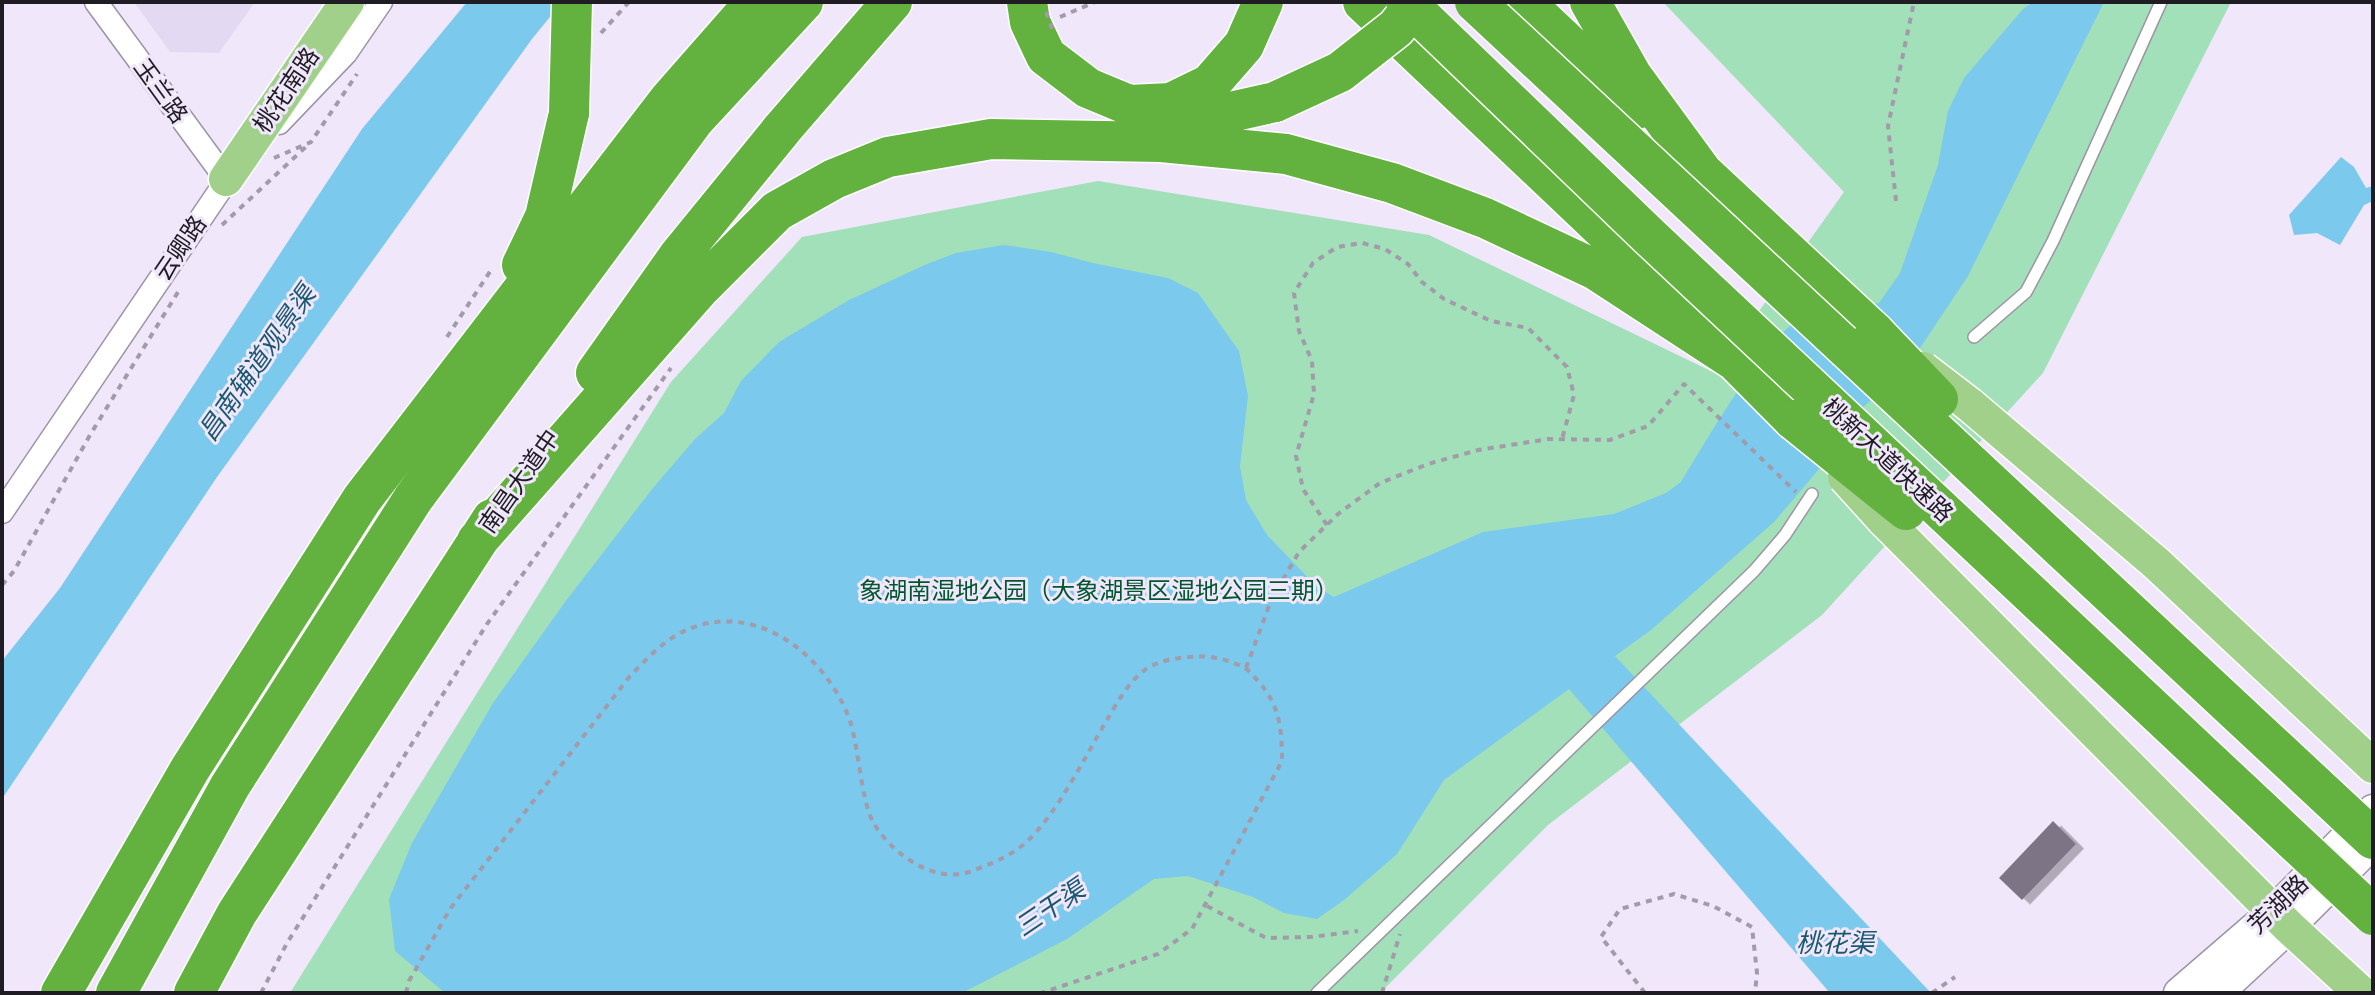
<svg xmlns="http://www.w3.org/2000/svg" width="2375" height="995" viewBox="0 0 2375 995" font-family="'Asap Condensed','Noto Sans SC',sans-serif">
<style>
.built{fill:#e4d9f3}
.green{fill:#a2e0b9}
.water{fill:#7bc9ec}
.building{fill:#7d7586;filter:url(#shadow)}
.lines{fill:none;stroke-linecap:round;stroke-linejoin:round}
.lane-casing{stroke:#9c94a5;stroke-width:14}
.street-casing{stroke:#9c94a5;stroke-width:25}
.secondary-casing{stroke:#9c94a5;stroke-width:33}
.primary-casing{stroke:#fff;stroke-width:37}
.highway-casing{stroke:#fff;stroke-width:43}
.path{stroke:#a29baa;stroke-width:4;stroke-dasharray:6 6;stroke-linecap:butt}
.lane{stroke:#fff;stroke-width:11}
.street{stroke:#fff;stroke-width:22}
.secondary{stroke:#fff;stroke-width:30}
.primary{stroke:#a1d08b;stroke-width:34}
.highway{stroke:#63b13e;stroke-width:40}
.primary-bridge-casing{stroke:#fff;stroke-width:37;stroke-linecap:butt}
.highway-bridge-casing{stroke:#fff;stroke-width:43;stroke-linecap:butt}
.path-bridge{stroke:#a29baa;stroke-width:4;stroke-dasharray:6 6;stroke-linecap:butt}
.primary-bridge{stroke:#a1d08b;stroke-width:34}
.highway-bridge{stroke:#63b13e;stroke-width:40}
.labels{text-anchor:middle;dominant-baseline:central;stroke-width:6;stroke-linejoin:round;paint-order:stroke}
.street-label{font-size:24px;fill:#1f1c23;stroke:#f0e7fa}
.park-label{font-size:24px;fill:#005630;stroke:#f0e7fa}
.water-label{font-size:26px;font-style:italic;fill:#1b5971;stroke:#f0e7fa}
</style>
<defs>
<filter id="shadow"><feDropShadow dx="8" dy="4.5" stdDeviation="0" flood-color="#0004"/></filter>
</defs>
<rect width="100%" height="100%" fill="#f0e7fa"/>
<path class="built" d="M134,2H255L219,53L170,52Z"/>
<path class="green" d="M1663,2H2231L2043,373L1822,615L1548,825L1380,993H290L671,382L802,237L1098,181L1429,235L1715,373L1844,192Z"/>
<path class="water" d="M467,2H562L532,39L217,477L2,799V661L60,588L362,129Z
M2033,2H2104L1968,276L1908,366L1858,412L1819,469L1774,522L1651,630L1615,656L1931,993H1830L1569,689L1444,780L1397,854L1344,900L1317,919L1284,913L1253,897L1188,876L1154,879L1067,939L962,993H445L395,951L389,899L412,843L493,703L565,602L653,488L695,439L724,413L741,381L779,342L849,300L927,264L956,253L1004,245L1051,252L1093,263L1168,278L1198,293L1239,351L1248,396L1240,466L1246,500L1267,535L1317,587L1334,597L1483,532L1614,514L1666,493L1681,482C1702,448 1769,331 1801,319C1825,310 1854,308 1879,303L1900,273L1938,165L1948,111L1964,78L2023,9Z
M2341,157L2354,167L2366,188L2373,186V201L2364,205L2340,245L2317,233L2294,235L2289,215Z"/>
<path class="building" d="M2053,821L2076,844L2022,900L1999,878Z"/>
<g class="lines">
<g class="lane-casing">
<path id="lane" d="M1974,337L2026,292L2053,241L2161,2
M1317,993L1754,571L1785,535L1812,494"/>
</g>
<g class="street-casing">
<path id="street" d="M96,2L226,179
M279,123L346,53L381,2
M2,512L233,171"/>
</g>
<g class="secondary-casing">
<path id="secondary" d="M2179,993L2273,912L2373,810
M2218,993L2289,927L2373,843"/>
</g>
<g class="primary-casing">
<path id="primary" d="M226,179L347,2
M1970,405L2156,563L2373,766
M1884,520L2289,927L2361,993"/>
</g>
<g class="highway-casing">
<path id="highway" d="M1027,2L1030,22L1046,56L1088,88L1129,105L1171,103L1210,84L1244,45L1263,2
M1363,2L1630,255L1794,420
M1524,2L1637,109
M1590,2L1632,76L1703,173L1875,333
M1150,122L1199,119L1275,102
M522,265L545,217L569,113
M596,373L678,257L783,128L892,2
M477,541L700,288L777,211L834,179L888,157L991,139L1161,142L1286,154L1392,183L1485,218L1596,270L1737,362
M61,993L190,769L362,499L669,100L755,2
M116,993L230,786L413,499L694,120L803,2
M194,993L237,913L492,519"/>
</g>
<path class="path" d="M1060,17L1095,2
M601,33L629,2
M274,158L311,142L357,74
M1896,201L1888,126L1914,2
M222,225L311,142
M447,337L493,267
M1327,525L1303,489L1296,456L1314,394L1312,361L1299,331L1294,293L1313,263L1337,247L1362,243L1385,249L1408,264L1422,282L1444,299L1491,321L1528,328L1567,367L1574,395L1562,439
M2,585L14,571L90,435L178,292
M1246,668L1272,598L1299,552L1338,514L1380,483L1428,464L1478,450L1549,439L1610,440L1648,426L1684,384L1796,492
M1207,906L1266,938L1312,937L1358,931
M261,993L287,943L487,624L671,368
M406,993L409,981L450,909L630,676C644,662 657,647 675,636C747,593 826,652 850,721C859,748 861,800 873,822C890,852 933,884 969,872C988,865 1007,858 1023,845C1056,817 1084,758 1107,720C1118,701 1133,674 1153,665C1164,660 1177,658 1189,657C1207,655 1224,658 1241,666C1249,669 1253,676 1259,682C1280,706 1282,730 1282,761L1192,929L1158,954L1041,993
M1382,993L1400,934
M1645,993L1601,937L1620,909L1674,894L1713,906L1752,927L1757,973L1755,993
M1932,993L1955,977"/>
<use href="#lane" class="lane"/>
<use href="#street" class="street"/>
<use href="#secondary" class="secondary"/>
<use href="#primary" class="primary"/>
<use href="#highway" class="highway"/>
<g class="primary-bridge-casing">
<path id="primary-bridge" d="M1923,369L1970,405
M1845,477L1884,520"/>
</g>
<g class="highway-bridge-casing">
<path id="highway-bridge" d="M1406,2L1649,236L2373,915
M1475,2L2373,839
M1275,102L1340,72L1396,28L1417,2
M569,113L572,2
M1875,333L1938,399
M1794,420L1906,510"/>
</g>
<path class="path-bridge" d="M1046,12L1053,31"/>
<use href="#primary-bridge" class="primary-bridge"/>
<use href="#highway-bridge" class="highway-bridge"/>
</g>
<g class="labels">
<g class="street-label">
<text transform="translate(286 90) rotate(-56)">桃花南路</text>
<text transform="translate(161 91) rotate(54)">玉兰路</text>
<text transform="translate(180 248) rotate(-56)">云卿路</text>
<text transform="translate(1888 460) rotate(43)">桃新大道快速路</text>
<text transform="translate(519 481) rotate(-55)">南昌大道中</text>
<text transform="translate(2278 904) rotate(-44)">芳湖路</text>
</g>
<g class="park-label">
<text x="1099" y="590">象湖南湿地公园（大象湖景区湿地公园三期）</text>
</g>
<g class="water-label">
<text transform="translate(257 363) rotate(-55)">昌南辅道观景渠</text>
<text transform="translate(1050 908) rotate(-34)">三干渠</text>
<text x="1835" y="943">桃花渠</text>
</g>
</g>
<rect width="2375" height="995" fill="none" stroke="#1f1c23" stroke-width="8"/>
</svg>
